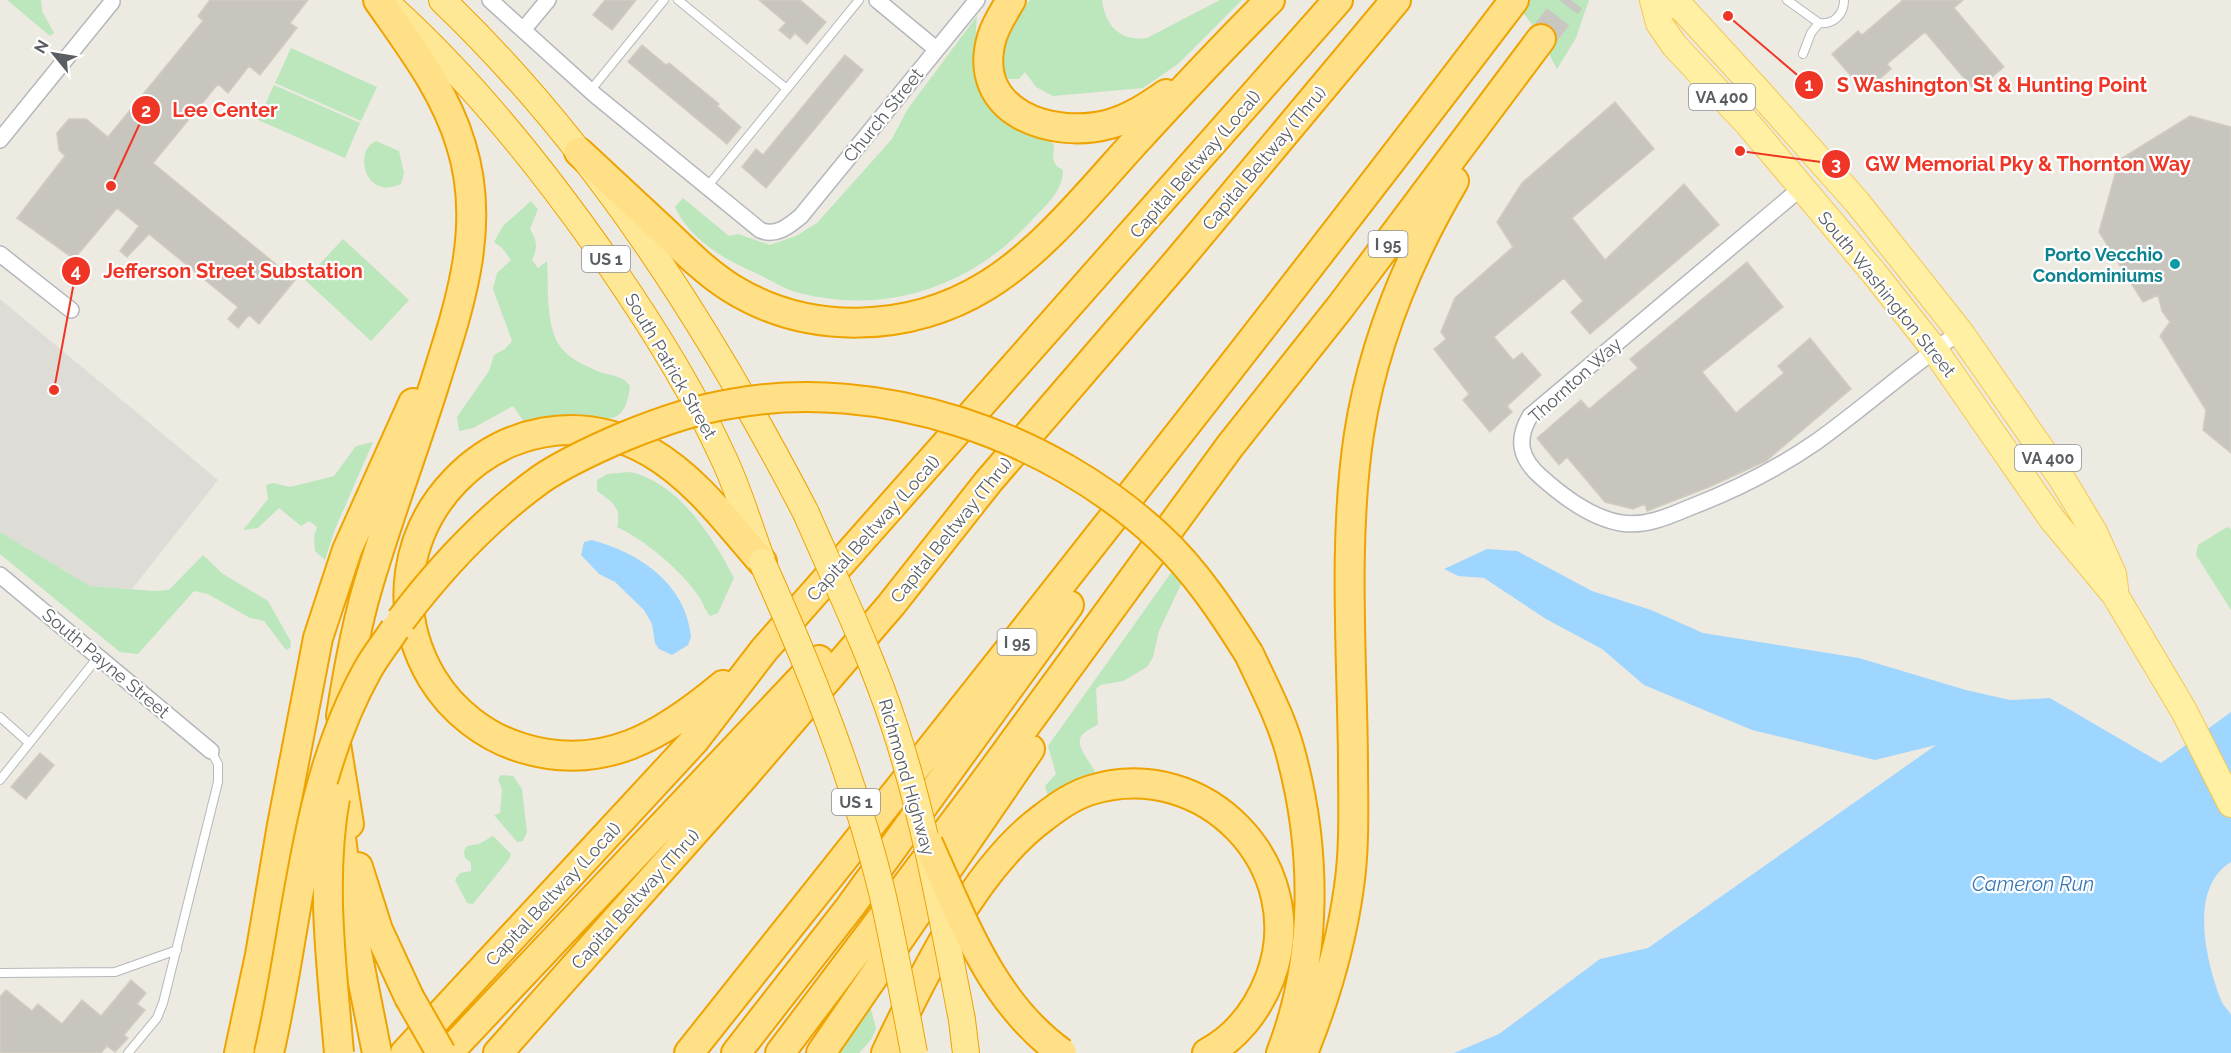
<svg xmlns="http://www.w3.org/2000/svg" width="2231" height="1053" viewBox="0 0 2231 1053" font-family="Raleway,sans-serif">
<style>
.industrial{fill:#dedcd6}
.green{fill:#bce6bc}
.water{fill:#9fd6ff}
.building{fill:#c8c5be;stroke:#d2ccbf;stroke-width:1.5}
.lines{fill:none;stroke-linecap:round;stroke-linejoin:round}
.motorway-tunnel{stroke:#c8c7c2;stroke-width:28;stroke-dasharray:28 14;stroke-linecap:butt}
.service-casing{stroke:#b4b7bc;stroke-width:10}
.minor-casing{stroke:#b4b7bc;stroke-width:18}
.primary-casing{stroke:#f6c751;stroke-width:28}
.trunk-casing{stroke:#eea300;stroke-width:28}
.motorway-casing{stroke:#eea300;stroke-width:32}
.service{stroke:#fff;stroke-width:8}
.minor{stroke:#fff;stroke-width:15}
.primary{stroke:#fff0a4;stroke-width:26}
.trunk{stroke:#ffe895;stroke-width:26}
.motorway{stroke:#ffe086;stroke-width:28}
.trunk-bridge-casing{stroke:#eea300;stroke-width:28;stroke-linecap:butt}
.motorway-bridge-casing{stroke:#eea300;stroke-width:32;stroke-linecap:butt}
.trunk-bridge{stroke:#ffe895;stroke-width:26}
.motorway-bridge{stroke:#ffe086;stroke-width:28}
.culture-dot{fill:#0f9aa8;stroke:#fff;stroke-width:2}
.labels{text-anchor:middle;dominant-baseline:central;stroke-width:4.5;stroke-linejoin:round;paint-order:stroke}
.shield{fill:#fff;stroke:#8c8e92;stroke-width:1.5}
.shield-label{font-size:16px;font-weight:bold;fill:#5a5e63}
.street-label{font-size:18px;fill:#5a5e63;stroke:#fff}
.culture-label{font-size:18px;font-weight:bold;fill:#0d838f;stroke:#fff;text-anchor:end}
.water-label{font-size:20px;font-style:italic;fill:#3a76b4;stroke:#fff}
.leader{fill:none;stroke:#ef3525;stroke-width:2}
.callout-dot{fill:#ef3525;stroke:#fff;stroke-width:2}
.mark-label{font-size:18px;text-anchor:middle;font-weight:bold;fill:#fff}
.callout-label{font-size:20px;text-anchor:middle;font-weight:bold;fill:#ef3525;stroke:#fff;stroke-width:4.5;stroke-linejoin:round;paint-order:stroke}
</style>
<rect width="100%" height="100%" fill="#edeae1"/>
<path class="industrial" d="M0,299L218,480L132,589L90,586L0,532Z"/>
<path class="green" d="M7,0H41L42,11L54,33L50,36Z
M1030,0H1102C1105,25 1120,42 1147,38L1220,0H1242L1178,64L1143,88L1053,96L1036,87L1025,72L1019,79H1009L1001,69C1002,42 1013,21 1030,0Z
M1514,0H1589L1576,38L1557,69L1538,33Z
M977,16C976,28 975,38 977,49C980,59 1004,116 1010,122C1025,134 1043,133 1054,145C1053,157 1051,164 1063,170C1063,192 1044,207 1030,222C970,287 886,315 799,293C784,289 772,281 758,274C725,260 691,241 675,207L683,198L729,236L738,234L770,245L796,236L817,223L892,139L907,110Z
M291,48L377,87L361,121L275,83Z
M274,85L360,123L345,158L258,120Z
M376,141L399,151L404,173L401,184C395,186 387,189 382,187C362,183 357,149 376,141Z
M531,201L538,209L530,229C537,241 538,247 532,260L538,268L547,261C549,288 544,332 565,352C572,360 587,366 597,371C609,376 623,375 630,386C625,429 605,419 571,417C555,415 540,418 524,422L513,406L473,428L459,431L457,417L489,371L494,355L505,349L512,341L493,289L497,273L511,260L502,248L494,242L503,226Z
M343,239L409,300L371,341L305,280Z
M373,442L335,529L325,560L315,551L314,537L317,527L309,521L301,526L279,508L258,528L243,530L268,499L266,485L273,483L290,487L334,476L356,446Z
M630,472C679,483 713,537 734,578L718,613L710,616C706,611 704,606 701,600C685,573 645,540 617,527C622,507 612,502 597,491V480L607,474Z
M2227,527L2231,529V610L2196,555L2198,545Z
M0,532L90,586L154,591L169,590L203,555L223,574L268,601L291,642L290,648L286,650L264,621L250,618L208,594L194,591L138,654L120,652L0,554Z
M1173,570L1182,582L1159,631L1153,657L1147,667L1123,681L1100,685L1096,689L1098,724C1093,728 1085,731 1082,735C1073,746 1093,763 1096,775L1048,796L1045,786L1056,774L1048,746Z
M501,775L513,776L522,789L527,832L523,841L517,842L494,815L500,813L502,790L498,779Z
M493,836L511,854L510,858L473,904L467,903L455,880L460,873L471,871V863L465,858L464,851L467,846L479,844Z
M870,1005L876,1029L871,1040L859,1053H834Z"/>
<path class="water" d="M592,540C640,553 686,584 691,637L688,645L672,655L659,649L655,643L652,624L644,610L615,582L599,574L581,555L584,542Z
M1487,549L1517,551L1592,591L1651,610L1703,633L1859,658L1966,690L2010,700L2050,698L2161,763L2231,712V862C2188,888 2206,961 2221,1000C2223,1006 2229,1010 2231,1015C2231,1026 2231,1042 2231,1053H1454L1499,1034L1600,959L1648,948L1936,745L1875,760L1752,730L1644,685L1602,649L1546,619L1484,578L1458,576L1444,569Z"/>
<path class="building" d="M210,0H308L290,23L297,28L260,75L249,66L228,93L218,84L153,163L295,280L259,324L249,315L238,328L228,319L238,307L149,234L127,257L120,251L139,226L117,208L74,259L17,218L65,156L59,150L57,133L69,119H86L108,137L203,21L198,16Z
M605,0H636L612,30L593,15Z
M759,0H800L826,22L807,44L795,33L790,39L779,30L786,23Z
M1903,0H1963L1954,8L2004,67L1975,91L1925,32L1887,64L1891,69L1865,92L1832,54L1858,31L1862,35Z
M642,45L666,65L669,63L719,104L717,106L741,127L727,144L628,62Z
M845,55L863,70L766,188L742,167L756,149L763,155Z
M1615,102L1654,149L1572,218L1605,260L1684,184L1719,225L1590,334L1571,312L1583,301L1564,278L1494,337L1513,360L1522,353L1541,375L1507,406L1512,412L1490,432L1463,400L1469,394L1434,349L1446,339L1441,332L1455,298L1513,247L1497,222L1522,183Z
M2190,116L2231,127V453L2203,430L2206,410L2160,336L2170,322L2162,311L2158,295L2143,302L2099,232L2119,160Z
M1747,262L1783,307L1702,372L1736,413L1784,373L1778,366L1810,338L1851,389L1766,461L1709,487L1647,511L1645,504L1633,509L1605,502L1567,457L1559,465L1537,438L1581,400L1589,409L1638,368L1630,359Z
M40,753L54,765L26,799L11,787Z
M131,980L146,993L137,1004L145,1010L124,1035L128,1038L115,1052L107,1046L101,1053H0V997L6,990L32,1011L38,1004L62,1024L82,1000L101,1016Z"/>
<g class="lines">
<path class="motorway-tunnel" d="M1541,39L1571,0"/>
<g class="service-casing">
<path id="service" d="M678,0L787,89
M1787,0L1819,23
M1803,54L1811,33L1819,23C1834,25 1844,14 1844,0
M590,91L664,0
M707,187L859,0
M0,717L28,742
M0,780L98,657
M0,973L115,972L177,950
M128,1053L157,1018L163,1003L218,782V764L211,751"/>
</g>
<g class="minor-casing">
<path id="minor" d="M490,0L595,95L760,230C776,237 789,226 801,216L977,0
M877,0L936,49
M523,30L548,0
M0,140L112,2
M1801,188L1530,416C1516,440 1520,458 1540,476C1561,495 1591,518 1621,523C1646,527 1669,516 1691,507C1735,490 1777,469 1816,442C1865,407 1910,366 1960,332
M0,254L71,310
M0,575L211,751"/>
</g>
<g class="primary-casing">
<path id="primary" d="M1653,0L1659,23L1674,45L1749,125L1874,273L1934,349L2052,519L2115,595L2184,711L2231,804
M1663,0L1682,8L1760,93L1857,202L1960,332L2062,479L2094,532L2113,574L2115,589"/>
</g>
<g class="trunk-casing">
<path id="trunk" d="M442,0C594,145 710,328 806,513
M392,8C475,83 546,173 610,265C652,326 692,389 723,457C738,488 748,523 760,555
M962,1020L966,1053"/>
</g>
<g class="motorway-casing">
<path id="motorway" d="M1011,0C1004,12 996,24 992,37C970,112 1051,140 1110,124C1131,118 1149,106 1166,94
M579,152C608,179 637,206 665,232C686,252 707,273 731,288C808,336 909,333 986,286C1042,252 1091,190 1135,142C1179,94 1224,46 1270,0
M1249,654C1264,686 1281,718 1290,751C1317,849 1318,958 1281,1053
M723,685C663,735 603,773 522,748C485,737 452,711 432,678C348,535 505,370 650,452C695,478 728,523 762,562
M341,716C347,677 354,638 364,600C385,524 414,451 437,376C461,301 486,224 461,145C445,91 410,46 378,0
M336,744L349,824
M339,821L352,927L377,1053
M358,867L378,930L409,997
M239,1053L260,955L282,825L318,638L347,550L413,403
M405,1053L694,741L764,650L1338,0
M448,1053L819,660
M498,1053L745,775L891,605L988,482L1177,262L1396,0
M689,1053C967,704 1244,355 1514,0
M736,1053L850,907L1069,605
M780,1053L977,792L1230,446L1341,306L1541,39
M821,1053L1030,749
M886,1053C922,977 975,867 1044,817C1058,806 1074,795 1091,790C1205,755 1312,867 1270,978C1258,1009 1237,1037 1207,1053
M1303,1053C1325,999 1341,945 1349,887C1355,846 1353,802 1353,761C1352,654 1343,540 1359,434C1373,344 1408,259 1454,181"/>
</g>
<use href="#service" class="service"/>
<use href="#minor" class="minor"/>
<use href="#primary" class="primary"/>
<use href="#trunk" class="trunk"/>
<use href="#motorway" class="motorway"/>
<g class="trunk-bridge-casing">
<path id="trunk-bridge" d="M806,513C837,584 871,654 895,728C926,823 943,922 962,1020
M762,562C810,668 854,778 882,892C894,945 904,999 914,1053"/>
</g>
<g class="motorway-bridge-casing">
<path id="motorway-bridge" d="M401,620C441,567 487,518 541,479C566,462 595,449 623,437C657,423 693,410 730,404C879,376 1050,435 1159,537C1195,570 1223,613 1249,654
M335,798C320,882 332,969 339,1053
M928,843C963,920 991,1002 1062,1053
M409,997L441,1053
M269,1053C299,925 302,788 367,671C375,656 386,643 395,629"/>
</g>
<use href="#trunk-bridge" class="trunk-bridge"/>
<use href="#motorway-bridge" class="motorway-bridge"/>
</g>
<circle class="culture-dot" cx="2175" cy="264" r="6"/>
<g class="labels">
<g class="shield">
<rect x="1689" y="84" width="66" height="26" rx="4.5"/>
<rect x="1368.5" y="231" width="39" height="26" rx="4.5"/>
<rect x="582" y="246" width="48" height="26" rx="4.5"/>
<rect x="2015" y="445" width="66" height="26" rx="4.5"/>
<rect x="997.5" y="629" width="39" height="26" rx="4.5"/>
<rect x="832" y="789" width="48" height="26" rx="4.5"/>
</g>
<g class="shield-label">
<text x="1722" y="97">VA 400</text>
<text x="1388" y="244">I 95</text>
<text x="606" y="259">US 1</text>
<text x="2048" y="458">VA 400</text>
<text x="1017" y="642">I 95</text>
<text x="856" y="802">US 1</text>
</g>
<g class="street-label">
<text transform="translate(883 115) rotate(-51)">Church Street</text>
<text transform="translate(1264 158) rotate(-50)">Capital Beltway (Thru)</text>
<text transform="translate(1195 164) rotate(-49)">Capital Beltway (Local)</text>
<text transform="translate(1887 294) rotate(51)">South Washington Street</text>
<text transform="translate(671 366) rotate(60)">South Patrick Street</text>
<text transform="translate(1575 380) rotate(-42)">Thornton Way</text>
<text transform="translate(873 528) rotate(-48)">Capital Beltway (Local)</text>
<text transform="translate(951 530) rotate(-51)">Capital Beltway (Thru)</text>
<text transform="translate(106 663) rotate(40)">South Payne Street</text>
<text transform="translate(907 777) rotate(74)">Richmond Highway</text>
<text transform="translate(553 894) rotate(-47)">Capital Beltway (Local)</text>
<text transform="translate(635 899) rotate(-48)">Capital Beltway (Thru)</text>
</g>
<g class="culture-label">
<text x="2163" y="254">Porto Vecchio<tspan x="2163" dy="21">Condominiums</tspan></text>
</g>
<g class="water-label">
<text x="2033" y="884">Cameron Run</text>
</g>
</g>
<path class="leader" d="M1728 16L1809 85M111 186L146 110M1740 151L1836 164M54 390L76 271"/>
<g class="callout-dot">
<circle cx="1728" cy="16" r="6"/>
<circle cx="111" cy="186" r="6"/>
<circle cx="1740" cy="151" r="6"/>
<circle cx="54" cy="390" r="6"/>
<circle cx="1809" cy="85" r="15"/>
<circle cx="146" cy="110" r="15"/>
<circle cx="1836" cy="164" r="15"/>
<circle cx="76" cy="271" r="15"/>
</g>
<g class="mark-label">
<text x="1809" y="91">1</text>
<text x="146" y="117">2</text>
<text x="1836" y="170">3</text>
<text x="76" y="277">4</text>
</g>
<g class="callout-label">
<text x="1992" y="92">S Washington St &amp; Hunting Point</text>
<text x="225" y="117">Lee Center</text>
<text x="2028" y="171">GW Memorial Pky &amp; Thornton Way</text>
<text x="233" y="278">Jefferson Street Substation</text>
</g>
<g transform="translate(54 54) rotate(300)" stroke="#ffffff" stroke-width="4.5" paint-order="stroke">
<path d="M0-4.5L10 22L0 15L-10 22Z" fill="#5a5e63"/>
<text y="-9" font-size="16" font-weight="bold" text-anchor="middle" fill="#5a5e63">N</text>
</g>
</svg>
